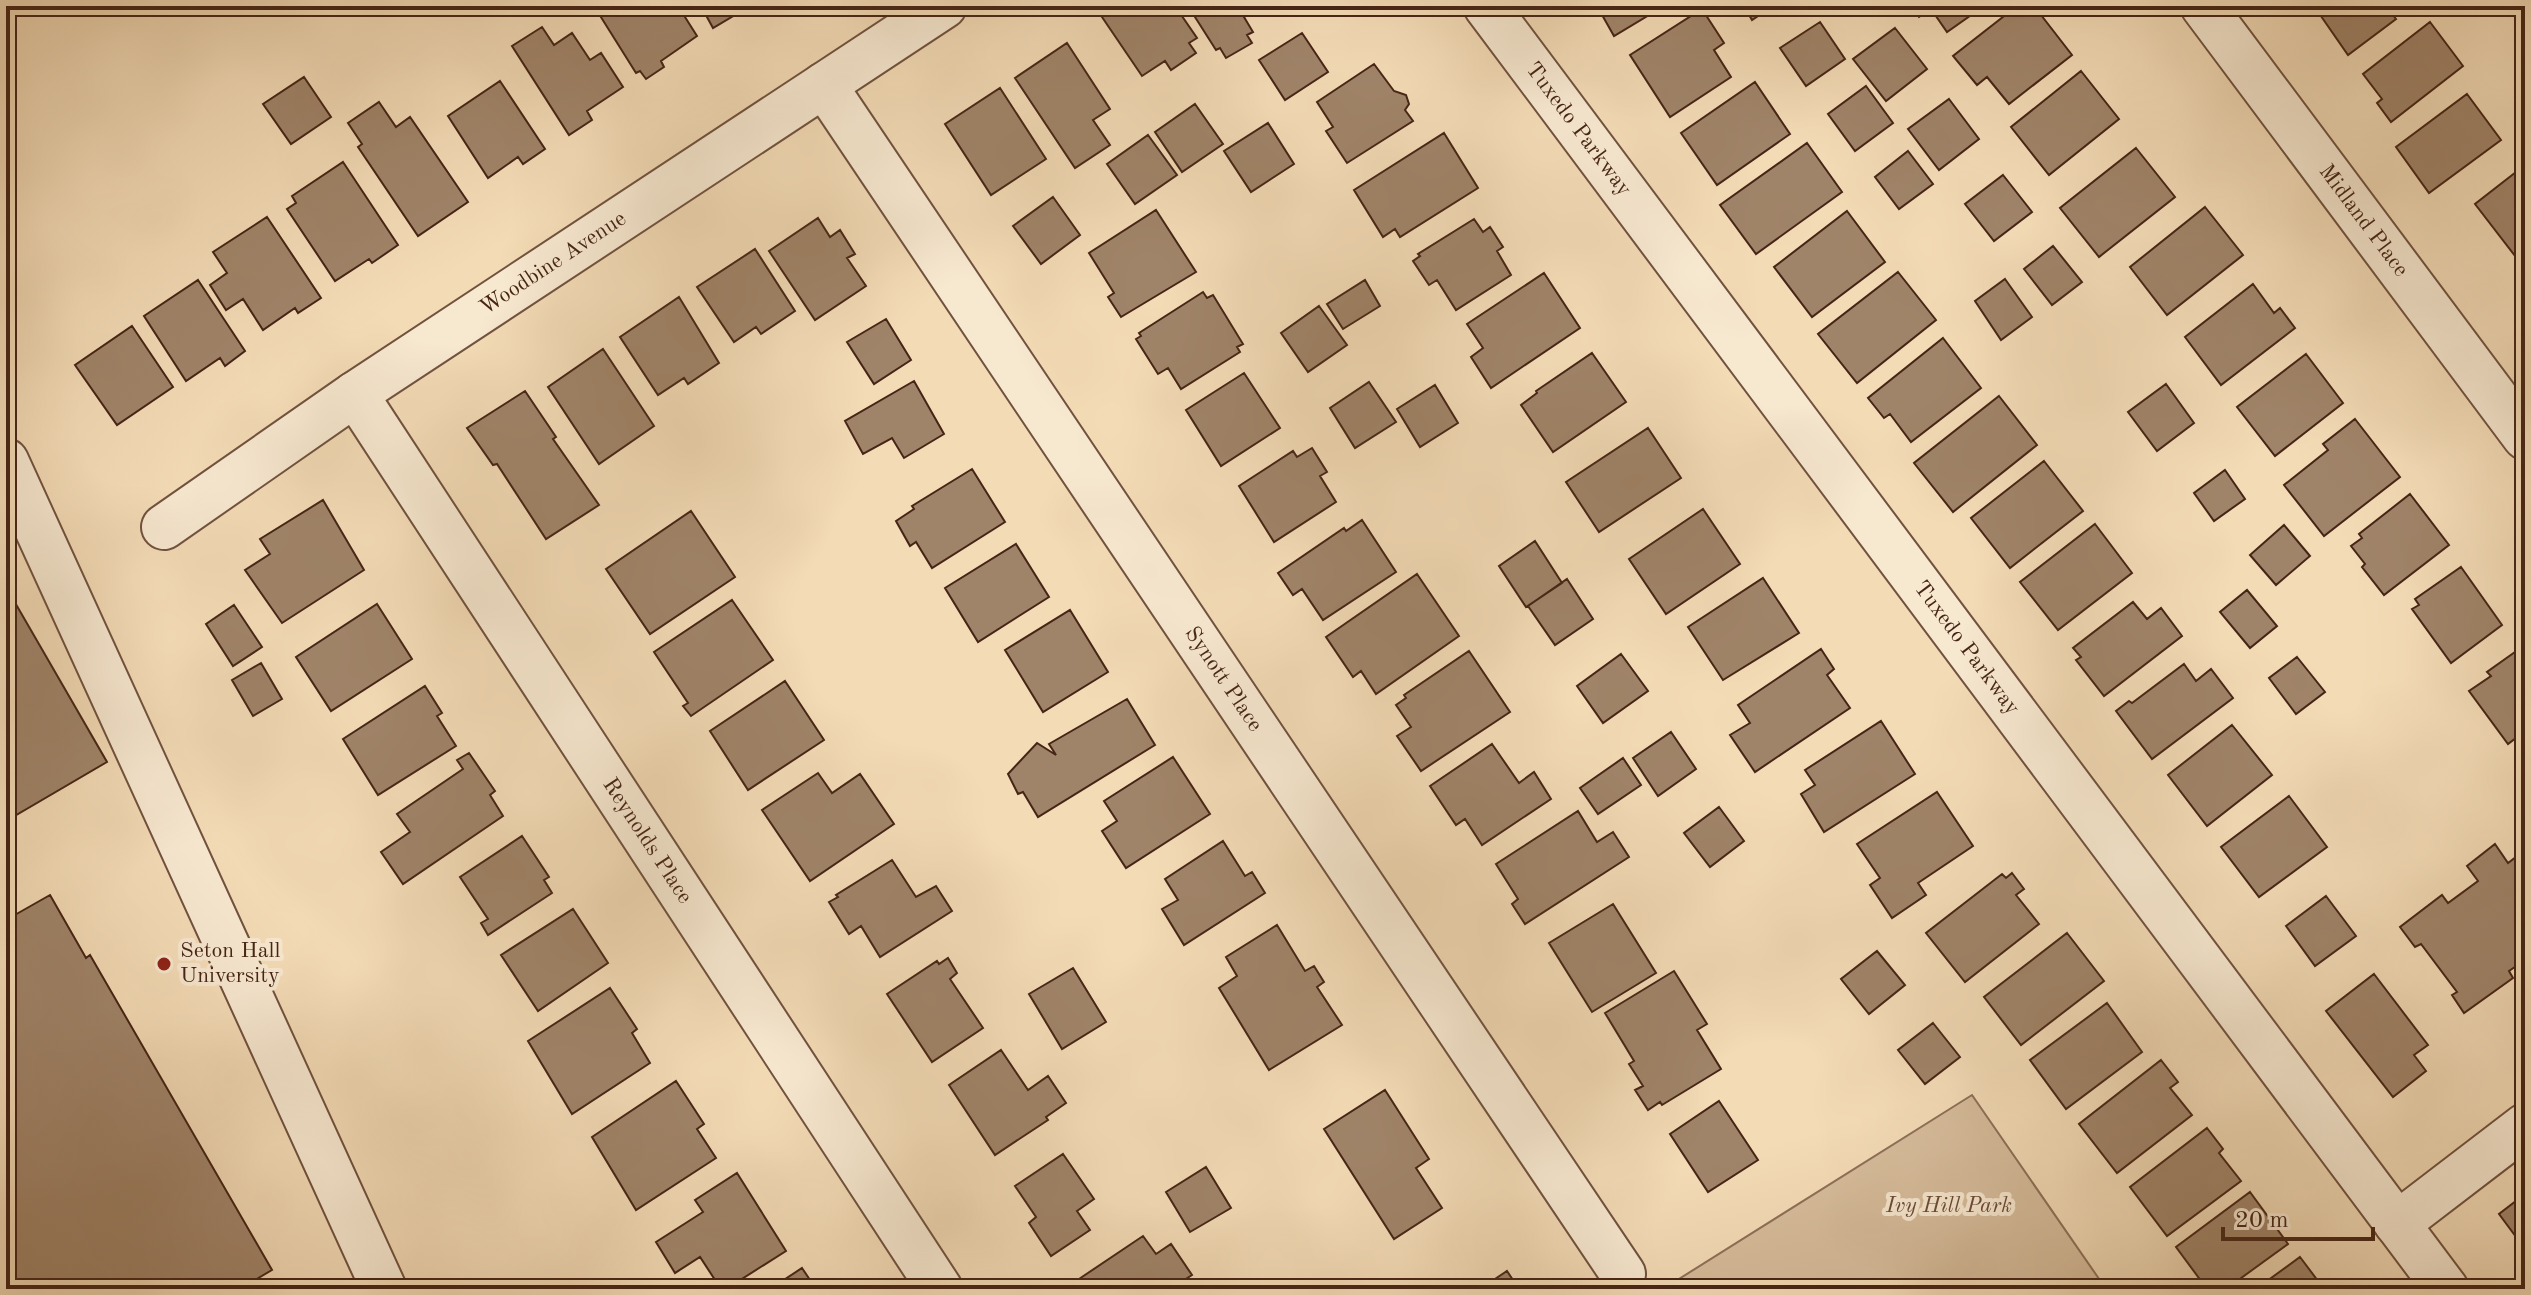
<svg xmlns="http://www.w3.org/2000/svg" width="2531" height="1295" viewBox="0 0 2531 1295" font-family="'Old Standard TT',serif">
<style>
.green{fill:#d6bc9b;stroke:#8e7058;stroke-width:2}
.building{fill:#a08469;stroke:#462516;stroke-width:2}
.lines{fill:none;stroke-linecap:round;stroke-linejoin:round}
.minor-casing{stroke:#71523e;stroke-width:48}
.minor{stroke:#f7e8d0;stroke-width:44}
.poi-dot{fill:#8f2418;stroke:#f7e8d0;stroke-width:3}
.labels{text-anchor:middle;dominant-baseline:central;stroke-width:8;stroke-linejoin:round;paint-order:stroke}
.street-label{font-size:22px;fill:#462516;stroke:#f7e8d0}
.poi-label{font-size:22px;fill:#462516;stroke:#f7e8d0;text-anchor:start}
.park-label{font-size:22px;font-style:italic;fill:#6a4b37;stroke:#f7e8d0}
</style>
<rect width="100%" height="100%" fill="#f3dbb6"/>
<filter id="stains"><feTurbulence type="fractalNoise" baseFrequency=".0025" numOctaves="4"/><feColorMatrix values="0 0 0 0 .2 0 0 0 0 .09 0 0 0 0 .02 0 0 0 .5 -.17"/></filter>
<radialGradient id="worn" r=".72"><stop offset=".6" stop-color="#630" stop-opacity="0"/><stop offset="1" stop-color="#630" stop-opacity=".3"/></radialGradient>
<path class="green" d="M1972,1095L2106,1289H1663Z"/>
<path class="building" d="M594,6H678L697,36L661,61L664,67L646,79L640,71L636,73Z
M701,6H750L713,28Z
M1118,6H1175L1197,38L1189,43L1196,53L1171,70L1165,61L1142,76L1102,17Z
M1188,6H1256L1257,8L1244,17L1253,32L1247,35L1252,43L1226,58L1220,48L1216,50Z
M1597,6H1664L1614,36Z
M1744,6H1773L1752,20Z
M1911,6H1984L1947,32L1931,9L1919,17Z
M2017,6H2034L2072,55L2009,104L1987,77L1977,85L1953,56Z
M2314,6H2386L2396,19L2348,55Z
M1702,9L1724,43L1714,50L1731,77L1670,117L1630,55Z
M1820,22L1845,59L1806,86L1780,48Z
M2430,22L2463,66L2391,122L2377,103L2382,99L2363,74Z
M542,27L554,45L572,33L590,60L601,53L623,87L587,111L592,120L569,135L512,46Z
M1895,28L1927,69L1886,101L1853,59Z
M1302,33L1328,72L1285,100L1259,60Z
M1067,43L1110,109L1093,120L1110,145L1075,168L1015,78Z
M1374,64L1394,91L1406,95L1409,104L1405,110L1413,121L1347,163L1326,131L1333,127L1317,102Z
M2081,71L2119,119L2049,175L2011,127Z
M304,77L331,117L291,144L263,104Z
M500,81L545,149L523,164L518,157L488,178L448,116Z
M1755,82L1790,134L1717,185L1681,133Z
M1866,86L1893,123L1855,151L1828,114Z
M1000,88L1046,159L991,195L945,124Z
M2467,94L2501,140L2429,193L2396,147Z
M1949,99L1979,139L1939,170L1908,129Z
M379,102L396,127L410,117L468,202L418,236L358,147L362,144L348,123Z
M1195,104L1223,144L1182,172L1155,132Z
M1268,123L1294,164L1251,192L1224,151Z
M1444,133L1478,188L1400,237L1395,229L1383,237L1354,190Z
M1148,135L1177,175L1135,204L1107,164Z
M1807,143L1842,192L1756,254L1720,205Z
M2136,148L2175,197L2099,257L2060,208Z
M1908,151L1933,184L1899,209L1875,177Z
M343,162L398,245L372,263L369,259L335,281L287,209L296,203L292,196Z
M2525,165V263L2522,265L2475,204Z
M2003,175L2032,212L1994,241L1965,204Z
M1053,197L1080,235L1041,264L1013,226Z
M2205,207L2243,255L2167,315L2130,267Z
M1156,210L1196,272L1121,317L1108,297L1114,293L1089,253Z
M1847,211L1885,262L1812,317L1774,267Z
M267,217L321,298L298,313L295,308L263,330L243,299L226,310L210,285L227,273L213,252Z
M818,218L830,237L840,230L855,254L847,258L866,286L815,320L769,251Z
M1474,219L1483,232L1490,227L1503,247L1497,251L1511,275L1456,310L1437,280L1429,285L1413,261L1420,256L1418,254Z
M2053,246L2082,282L2052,305L2024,269Z
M755,249L795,311L761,334L756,327L734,342L697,287Z
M1898,272L1936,320L1857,383L1818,334Z
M1544,273L1580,328L1491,388L1471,357L1483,348L1467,324Z
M2005,279L2032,317L2001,340L1975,301Z
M198,280L245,351L225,366L220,358L186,381L144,316Z
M1365,280L1380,306L1343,329L1327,304Z
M2253,284L2274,313L2280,308L2295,328L2221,385L2185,337Z
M1203,292L1207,298L1213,295L1243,344L1237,347L1240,352L1181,389L1168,368L1158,374L1136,339L1141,336L1139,333Z
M679,297L719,363L688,384L684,378L658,395L620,337Z
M1319,306L1347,345L1308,372L1281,333Z
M886,319L911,360L874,384L847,342Z
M132,326L173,387L117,425L75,365Z
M1943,338L1981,388L1911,442L1890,414L1884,418L1868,398Z
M603,349L654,426L599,464L548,387Z
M1592,353L1626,402L1553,452L1521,405L1537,393L1536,391Z
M2306,354L2343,403L2275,456L2237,407Z
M1244,373L1280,428L1221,466L1186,410Z
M914,381L944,434L904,458L892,438L863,454L845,421Z
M1369,382L1396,422L1355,448L1330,408Z
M2166,384L2194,423L2157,451L2128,412Z
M1435,385L1458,423L1420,447L1397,409Z
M525,391L556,437L553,439L599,505L546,539L497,464L493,465L467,428Z
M1999,396L2037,445L1953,512L1914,463Z
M2355,419L2400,477L2324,536L2284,485L2328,450L2323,444Z
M1648,428L1681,478L1599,532L1566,482Z
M1312,448L1327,472L1320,476L1336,502L1274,542L1239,486L1293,451L1297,457Z
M2044,461L2083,511L2010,568L1971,518Z
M972,469L1005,522L932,568L916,542L910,546L896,521L914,509L912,506Z
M2225,470L2245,499L2214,521L2194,493Z
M2410,494L2449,545L2384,595L2362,567L2365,564L2351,546L2362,538L2359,534Z
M323,500L364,570L282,623L245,570L270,554L260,539Z
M1703,509L1740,564L1666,614L1629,559Z
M691,511L735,577L650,634L606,569Z
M1362,520L1396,572L1323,620L1302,589L1293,595L1278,573L1344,528L1346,531Z
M2095,524L2132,573L2058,630L2020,582Z
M2284,525L2310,556L2276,585L2250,555Z
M1535,541L1562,583L1526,607L1499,566Z
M1016,544L1049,597L978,642L945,588Z
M2461,567L2502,625L2451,663L2412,609L2419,605L2415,599Z
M1417,574L1459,636L1376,694L1361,671L1353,677L1326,637Z
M1763,578L1799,633L1723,680L1688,627Z
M1567,579L1593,619L1555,645L1528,606Z
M6,587L107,762L6,821Z
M2247,590L2277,626L2250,648L2220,612Z
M732,600L773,660L691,716L683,706L688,703L654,652Z
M2133,602L2147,619L2161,608L2182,636L2104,696L2076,660L2081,657L2073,648Z
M377,604L412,659L331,711L296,657Z
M234,605L262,647L233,666L206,624Z
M1070,610L1108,672L1043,712L1005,650Z
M2522,647L2525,650V731L2508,744L2469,691L2491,676L2487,672Z
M1821,649L1834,669L1827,675L1850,708L1755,772L1730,735L1750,723L1738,705Z
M1469,651L1510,712L1421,771L1397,736L1411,727L1396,705L1406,698L1404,695Z
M1621,654L1648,691L1603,723L1577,686Z
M2297,657L2325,692L2296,714L2269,678Z
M261,663L282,699L253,716L232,680Z
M2184,664L2196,681L2211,669L2233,698L2152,759L2116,711L2129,701L2132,703Z
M785,681L824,740L748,790L710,731Z
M425,686L442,713L437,716L456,746L378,795L343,739Z
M1127,699L1155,745L1038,817L1023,792L1018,794L1008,774L1037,743L1056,755L1049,744Z
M1881,721L1915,774L1824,832L1801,794L1815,785L1805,770Z
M2232,725L2272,775L2207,826L2168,775Z
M1671,732L1696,769L1658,796L1633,758Z
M1492,744L1519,783L1534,772L1551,799L1482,845L1465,819L1456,825L1430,786Z
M469,753L495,791L490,795L503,816L403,884L381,852L410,832L397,814L463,769L457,760Z
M1173,757L1210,814L1126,868L1102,831L1117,821L1104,801Z
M1623,758L1641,785L1598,814L1580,788Z
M818,773L832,793L860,774L894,824L810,881L762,810Z
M1937,792L1973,846L1918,883L1926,895L1892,918L1870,885L1880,878L1857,844Z
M2289,796L2327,847L2259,897L2221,847Z
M1719,807L1744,841L1710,867L1684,833Z
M1578,811L1597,842L1613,832L1629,857L1525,924L1512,904L1518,899L1496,864Z
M522,836L549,877L544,880L552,893L488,935L481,923L488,919L460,877Z
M1223,841L1245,876L1252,872L1265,893L1184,945L1162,909L1178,900L1165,879Z
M2495,844L2508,863L2516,857L2525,869V960L2509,971L2513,978L2464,1013L2452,995L2457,992L2421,944L2415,947L2400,927L2442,895L2448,903L2478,881L2467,866Z
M892,860L916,897L936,886L952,911L880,957L861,926L849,934L829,902L838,897L836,895Z
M2012,873L2024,889L2016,895L2039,924L1965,982L1926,933L2002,874L2006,878Z
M50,895L86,958L90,955L272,1270L240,1289H6V920Z
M2326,896L2356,936L2315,966L2286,926Z
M1613,904L1656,973L1592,1012L1549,943Z
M573,909L608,963L538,1011L501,955Z
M1277,925L1305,971L1314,966L1324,982L1317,987L1342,1025L1269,1070L1219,988L1237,976L1226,957Z
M2067,933L2104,981L2021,1045L1984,997Z
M1877,951L1905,985L1869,1014L1841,979Z
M948,958L957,973L950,979L983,1028L932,1062L887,994L937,961L939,964Z
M1073,968L1106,1022L1062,1049L1029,994Z
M1674,971L1707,1024L1697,1030L1721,1069L1662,1105L1660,1102L1648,1110L1635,1090L1643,1086L1629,1064L1634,1061L1605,1013Z
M2374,974L2428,1045L2414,1055L2426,1071L2393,1097L2326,1011Z
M610,988L637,1029L632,1033L650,1063L572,1114L528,1041Z
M2107,1003L2142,1052L2066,1109L2030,1060Z
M1933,1023L1960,1057L1925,1084L1898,1050Z
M1001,1050L1028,1090L1048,1076L1066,1103L1046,1117L1048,1120L995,1155L949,1085Z
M2161,1060L2178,1082L2170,1088L2192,1115L2117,1173L2079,1124Z
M676,1081L704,1124L697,1129L716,1158L636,1210L592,1137Z
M1385,1090L1429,1159L1416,1168L1442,1208L1394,1239L1324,1129Z
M1719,1101L1758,1160L1708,1192L1670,1134Z
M2207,1128L2223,1149L2219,1153L2241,1181L2167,1236L2130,1187Z
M1063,1154L1094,1199L1077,1211L1090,1230L1051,1256L1029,1223L1036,1217L1015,1186Z
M1206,1167L1231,1208L1190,1232L1166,1192Z
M737,1173L786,1251L726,1289H721L700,1257L675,1273L656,1242L703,1212L695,1200Z
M2250,1192L2288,1244L2226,1289H2207L2176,1247Z
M2525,1194V1249L2499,1214Z
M1143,1236L1156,1254L1171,1244L1192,1275L1175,1286L1177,1289H1085L1079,1279Z
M2300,1257L2324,1289H2256Z
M802,1268L816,1289H770Z
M1507,1271L1519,1289H1480Z"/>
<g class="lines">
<g class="minor-casing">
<g id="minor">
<path id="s1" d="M1486,6L2446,1289"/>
<path id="s2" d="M2203,6L2525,437"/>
<path id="s3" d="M824,85L1623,1274"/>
<path id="s4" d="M355,394L940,1289"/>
<path d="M6,461L384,1289"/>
<path id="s5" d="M164,527L355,394L944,6"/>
<path d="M2397,1224L2525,1126"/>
</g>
</g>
<use href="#minor" class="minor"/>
</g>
<circle class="poi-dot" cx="164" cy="964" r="8"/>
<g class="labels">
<g class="street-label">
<text stroke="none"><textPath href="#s1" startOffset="154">Tuxedo Parkway</textPath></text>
<text stroke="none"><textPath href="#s2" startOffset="268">Midland Place</textPath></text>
<text stroke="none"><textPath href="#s5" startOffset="470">Woodbine Avenue</textPath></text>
<text stroke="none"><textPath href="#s1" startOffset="802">Tuxedo Parkway</textPath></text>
<text stroke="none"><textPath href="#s3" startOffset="716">Synott Place</textPath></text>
<text stroke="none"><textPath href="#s4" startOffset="534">Reynolds Place</textPath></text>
</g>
<g class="poi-label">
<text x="180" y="951">Seton Hall<tspan x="180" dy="25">University</tspan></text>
</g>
<g class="park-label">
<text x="1949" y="1206">Ivy Hill Park</text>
</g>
</g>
<rect width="2531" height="1295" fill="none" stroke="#f3dbb6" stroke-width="32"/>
<rect x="8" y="8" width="2515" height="1279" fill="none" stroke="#462516" stroke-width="4"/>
<rect x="16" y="16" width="2499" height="1263" fill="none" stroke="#462516" stroke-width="2"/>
<path d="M2223 1227v12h150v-12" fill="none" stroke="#462516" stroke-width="4"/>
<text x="2235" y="1227" font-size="24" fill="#462516" stroke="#f7e8d0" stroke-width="6" paint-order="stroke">20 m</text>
<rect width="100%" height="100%" filter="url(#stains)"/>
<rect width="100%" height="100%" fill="url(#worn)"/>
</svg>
